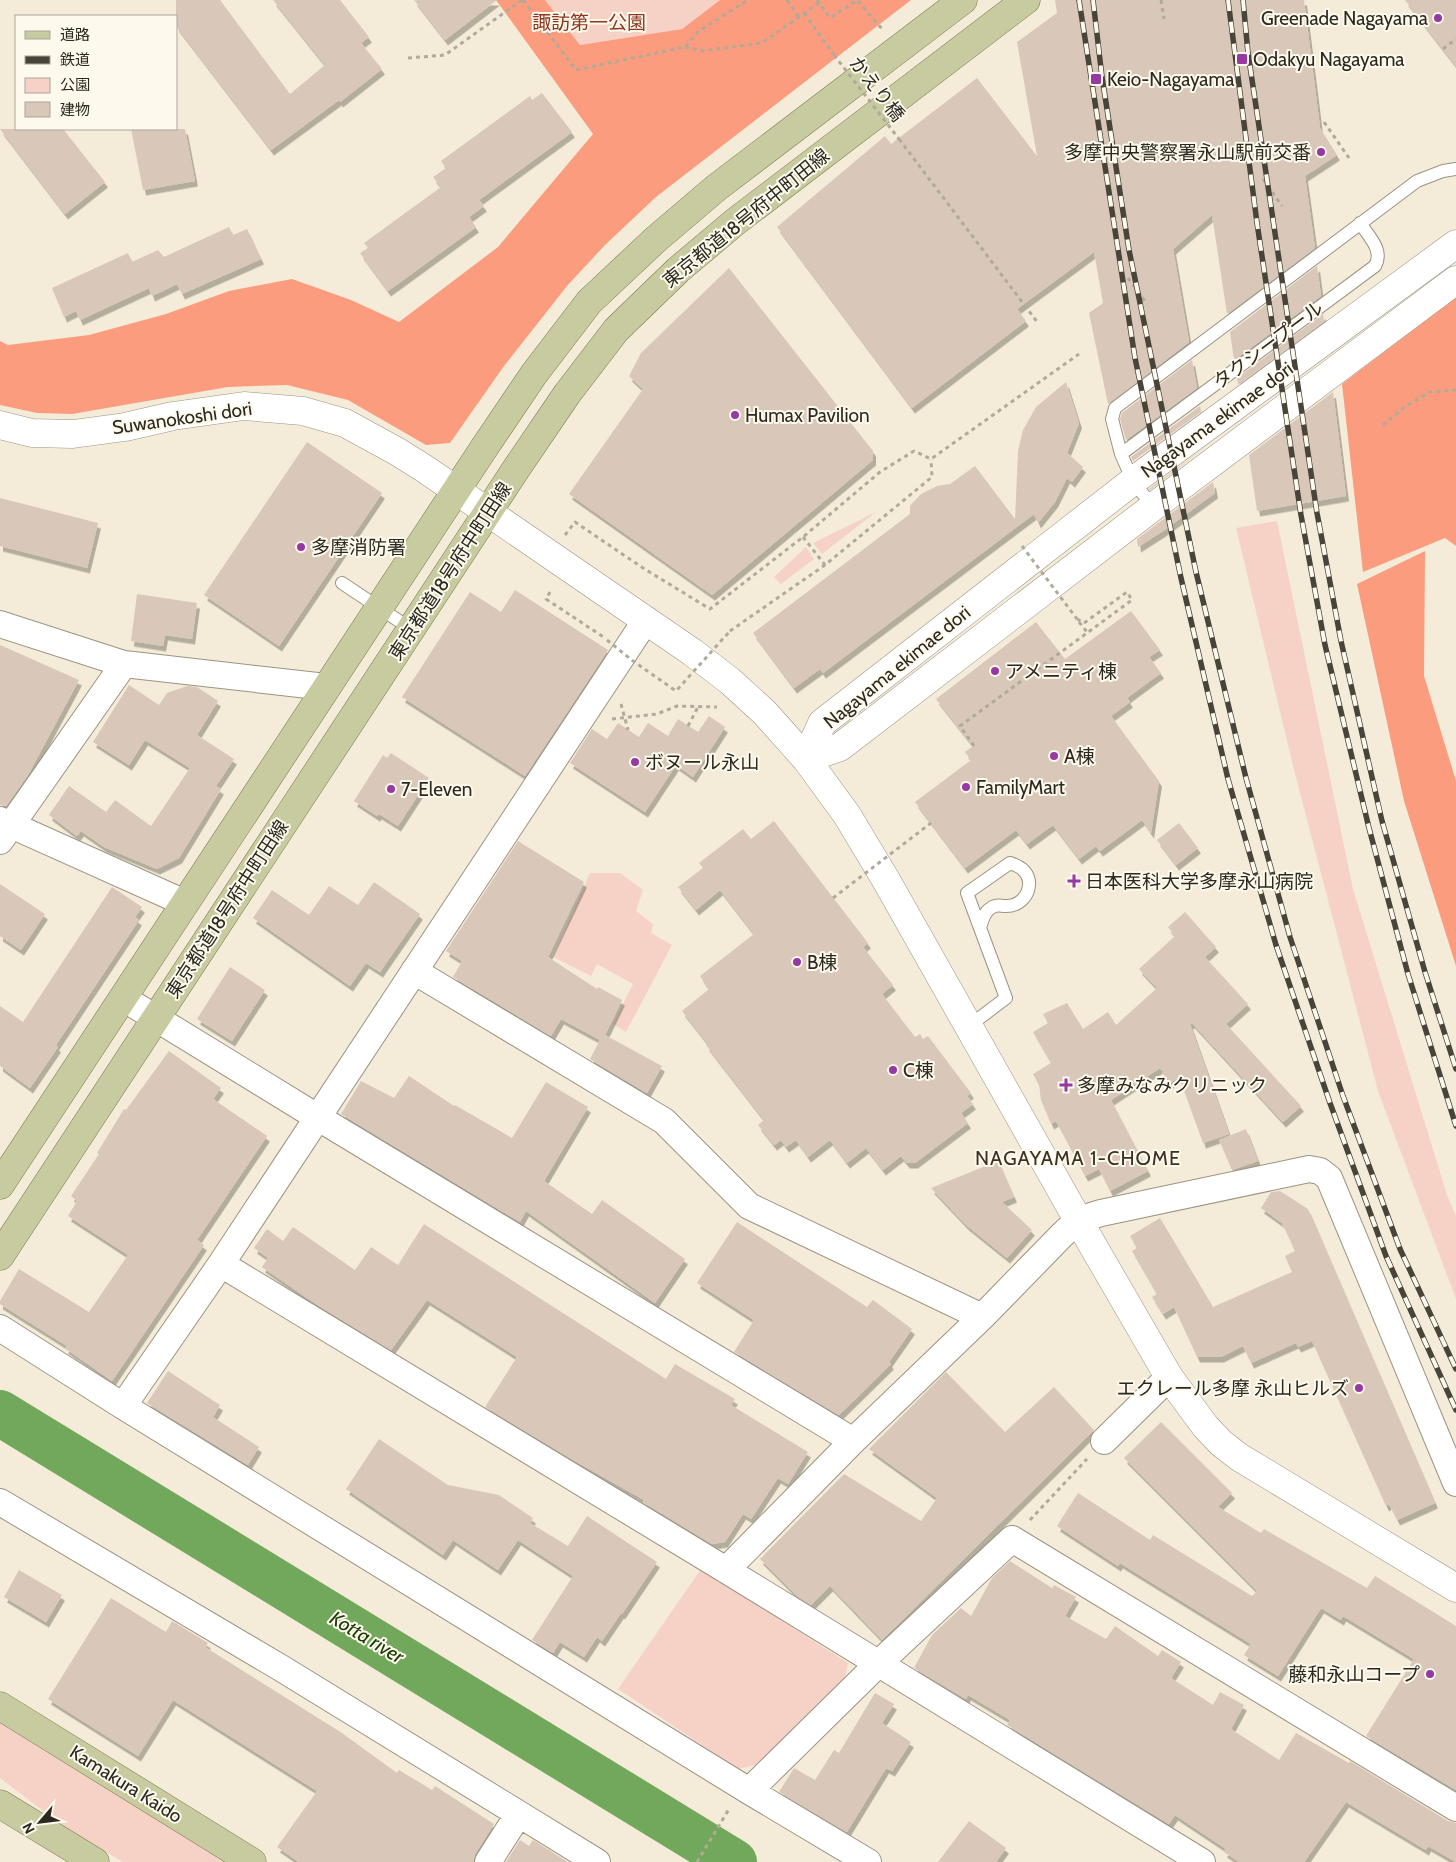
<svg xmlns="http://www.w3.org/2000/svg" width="1456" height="1862" viewBox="0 0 1456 1862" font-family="Cabin,'Noto Sans JP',sans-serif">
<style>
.green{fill:#f6d2c6}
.forest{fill:#fc9c7f}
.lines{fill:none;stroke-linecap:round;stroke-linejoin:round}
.river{stroke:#71a85b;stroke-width:46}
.building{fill:#d9c8b9;filter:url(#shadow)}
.service-casing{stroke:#9c9482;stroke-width:14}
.minor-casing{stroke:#9c9482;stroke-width:28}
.tertiary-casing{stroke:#9c9482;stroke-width:29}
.primary-casing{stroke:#797c4a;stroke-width:29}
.path{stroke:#b0aa9a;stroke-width:3;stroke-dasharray:4 4;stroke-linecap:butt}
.service{stroke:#fff;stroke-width:12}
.minor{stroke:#fff;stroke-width:26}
.tertiary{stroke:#fff;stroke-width:28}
.primary{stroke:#c8cba0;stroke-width:28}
.rail-casing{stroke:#48443a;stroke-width:5.5}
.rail{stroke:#fef9ed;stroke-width:4;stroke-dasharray:11;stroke-linecap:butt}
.path-bridge{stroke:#b0aa9a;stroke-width:3;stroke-dasharray:4 4;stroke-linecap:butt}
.poi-dot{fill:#9739a2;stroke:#fef9ed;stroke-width:2}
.labels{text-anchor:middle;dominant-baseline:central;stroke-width:4;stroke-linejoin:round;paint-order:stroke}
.poi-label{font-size:19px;fill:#2b2820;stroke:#fef9ed;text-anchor:start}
.park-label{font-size:19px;fill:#8d391e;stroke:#fef9ed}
.street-label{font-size:19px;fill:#2b2820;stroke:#fef9ed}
.neighbourhood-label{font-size:20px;letter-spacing:1px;fill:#3a3324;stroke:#fef9ed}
.water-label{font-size:20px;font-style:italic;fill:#183c04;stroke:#fef9ed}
</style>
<defs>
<filter id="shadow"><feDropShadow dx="3" dy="5.5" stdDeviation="0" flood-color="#0004"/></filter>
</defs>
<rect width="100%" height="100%" fill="#f4ecd8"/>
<path class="green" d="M545,0H720L682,29L580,45Z
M876,512L822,554L813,543Z
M1277,521L1353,889L1447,1195L1456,1216V1299L1378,1091L1294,770L1236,528Z
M806,547L814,559L781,584L774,577Z
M590,873H620L643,890L636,911L653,924L651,933L672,945L626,1032L613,1024L633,984L597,964L591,976L553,957Z
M701,1569L848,1663L845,1679L767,1762L738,1769L618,1689Z
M0,1722L230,1862H123L63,1826L0,1778Z"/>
<path class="forest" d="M496,0H545L580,45L682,29L720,0H911L656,197L605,245L567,286L504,366L450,443L426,445L348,400L287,385L228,387L72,414L37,413L0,405V341L8,345L89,335L166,314L229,291L292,279L351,300L399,322L498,247L593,134Z
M1456,297V546L1445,538L1363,572L1342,384Z
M1425,551L1424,676L1456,781V966L1404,801L1357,584Z"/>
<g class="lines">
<path class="river" d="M0,1413L734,1862"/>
</g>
<path class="building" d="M176,0H220L290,94L325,65L273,0H340L369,37L361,43L382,69L340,102L339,100L271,150L176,26Z
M414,0H497L445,40Z
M1055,0H1304L1320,128L1337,155L1305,176L1315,248L1227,314L1212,215L1173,249L1189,342L1108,404L1089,313L1103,303L1094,252L1017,309L1026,321L912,408L777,227L885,136L891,144L977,78L1037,156L1017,42L1057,13Z
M1405,0H1456V66L1434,38Z
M542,93L572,132L479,200L484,206L469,217L476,227L388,291L360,253L368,248L364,243L441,187L433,177L446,168L441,161L530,96L532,100Z
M0,129H63L105,182L65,214Z
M131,129H185L195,181L143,190Z
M229,227L233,235L247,229L261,259L182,294L177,284L152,296L149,288L80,320L76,311L64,317L52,288L128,253L132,262L158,250L164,257Z
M1317,266L1321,296L1234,360L1230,332Z
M729,268L873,451V460L712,595L569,494L643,389L629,376L641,353Z
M1323,314L1324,321L1238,385L1237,378Z
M1192,360L1197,388L1126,440L1120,419L1122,413Z
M1066,382L1079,423L1067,453L1083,467L1072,482L1067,478L1055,502L1038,523L1034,514L823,673L820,669L794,688L753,633L910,514V506L921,494L937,486L950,484L975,466L1015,519L1018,451L1023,430L1036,407Z
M1333,392L1346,496L1257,511L1249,455Z
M1200,406L1201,412L1133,461L1131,457Z
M307,442L382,493L279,646L204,595Z
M1207,446L1150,490L1149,489Z
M1213,482L1215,493L1163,531L1138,547L1137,539Z
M0,498L98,523L87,568L0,546Z
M515,590L608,650L525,776L402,697L470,592L501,612Z
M137,594L197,603L192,639L165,635L163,646L131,641Z
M1131,611L1160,650L1149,657L1161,673L1127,698L1130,702L1111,716L1159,781L1151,833L1142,820L1100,851L1096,846L1079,859L1053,825L1027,844L1016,830L965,868L915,802L971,760L965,752L973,746L936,699L1036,622L1065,659Z
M0,645L79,680L28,775L6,806L0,805Z
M129,685L159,705L167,693L187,686L197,687L218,701L197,735L234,759L216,786L221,789L179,858L157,869L104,847L81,831L77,836L49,815L69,786L106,812L115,800L151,826L190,768L145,740L129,765L93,742Z
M709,716L725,727L693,777L676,765L645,812L570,763L592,729L607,739L618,723L639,737L648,723L668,736L678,719L698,732Z
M391,753L429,778L398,826L379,814L377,816L354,801L383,755L387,758Z
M774,821L868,943L863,947L893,985L882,994L915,1037L920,1034L923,1039L928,1036L971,1093L967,1096L973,1104L961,1113L968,1123L915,1163H907L901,1156L883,1170L866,1148L847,1163L830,1140L808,1157L796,1140L786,1147L781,1140L774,1145L758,1125L764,1120L706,1045L708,1044L682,1011L709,989L700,976L754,934L720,890L696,910L678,887L703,868L699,863L743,829L751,839Z
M1179,823L1198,848L1176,865L1157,840Z
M518,841L584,882L548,957L597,989L598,987L622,1000L605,1035L662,1066L647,1093L590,1059L600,1040L561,1019L551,1036L453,977L462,961L446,951Z
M374,882L420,914L380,972L366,963L350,986L253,918L272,890L309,915L329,886L358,905Z
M0,884L45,914L21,950L0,936Z
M112,887L142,907L135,917L139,920L56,1045L58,1047L30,1088L0,1066V1006L23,1022Z
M1185,912L1216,947L1205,957L1248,1004L1226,1024L1301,1106L1283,1122L1192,1023L1190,1024L1229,1134L1203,1143L1179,1077L1170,1083L1160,1068L1111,1100L1148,1171L1110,1191L1099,1169L1085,1176L1056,1121L1051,1124L1041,1100L1039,1085L1033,1074L1051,1063L1033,1032L1048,1023L1043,1014L1067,1003L1083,1029L1108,1012L1116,1025L1157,988L1139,969L1175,936L1168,927Z
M230,967L265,990L232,1041L197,1019Z
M169,1051L221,1088L213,1099L267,1136L197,1240L204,1245L112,1381L65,1348L67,1346L0,1304V1301L19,1269L89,1312L128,1255L68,1216L77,1201L71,1196L99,1154L97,1153L124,1109L126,1110Z
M409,1076L454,1106L455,1105L512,1138L546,1082L588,1107L544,1181L592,1214L602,1200L685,1259L655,1303L526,1211L520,1222L341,1114L361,1081L394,1098Z
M1246,1129L1258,1161L1232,1170L1219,1140Z
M998,1161L1014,1197L1002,1202L1032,1230L1007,1258L966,1225L931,1188Z
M1280,1191L1308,1209L1435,1503L1397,1520L1389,1504L1386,1506L1312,1341L1298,1347L1296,1343L1251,1363L1243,1346L1221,1357H1197L1174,1307L1163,1314L1152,1297L1157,1294L1132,1251L1137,1248L1130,1236L1160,1218L1213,1307L1292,1272L1285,1256L1295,1251L1282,1223L1261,1208L1271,1192Z
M737,1222L867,1307L873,1300L912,1329L889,1362L891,1364L839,1415L734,1352L754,1320L697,1283Z
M424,1224L666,1379L675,1364L735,1399L731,1405L808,1452L788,1484L778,1478L751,1519L743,1514L725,1542L712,1544L643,1502L644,1500L575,1461L485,1407L517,1357L427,1300L391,1350L316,1304L262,1267L268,1258L254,1248L267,1229L283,1241L293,1227L355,1270L371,1247L398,1265Z
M168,1371L220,1405L213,1417L259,1447L248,1465L147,1403Z
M946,1372L1005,1432L1054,1387L1094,1430L882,1640L830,1586L811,1605L797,1596L760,1559L844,1474L921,1521L937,1498L869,1449Z
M1161,1422L1232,1493L1218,1507L1261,1533L1264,1529L1367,1588L1375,1576L1456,1626V1790L1366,1736L1414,1659L1343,1616L1341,1620L1321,1608L1278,1676L1244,1655L1251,1644L1120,1563L1118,1566L1057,1526L1078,1493L1150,1540L1153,1535L1252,1596L1257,1591L1124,1458Z
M379,1439L448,1485L499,1495L533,1518L530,1523L568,1546L587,1516L657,1562L622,1614L621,1613L602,1641L597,1637L584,1657L560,1642L553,1653L532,1640L573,1576L518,1540L498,1570L453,1540L443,1555L346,1489Z
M1010,1561L1052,1588L1054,1585L1076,1597L1065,1616L1106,1639L1115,1626L1158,1656L1162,1650L1181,1662L1171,1678L1213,1705L1220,1692L1244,1705L1231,1729L1279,1760L1296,1733L1349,1763L1350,1761L1448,1821L1456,1823V1862L1428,1846L1426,1850L1346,1802L1304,1862H1239L1224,1852L1226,1849L1175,1815L1169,1824L1007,1725L1010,1720L968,1695L966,1699L914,1668L932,1635L961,1608L971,1616L992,1578Z
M19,1570L62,1595L46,1622L4,1597Z
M111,1598L166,1632L172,1621L208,1643L205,1647L342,1733L397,1773L399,1770L432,1790L435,1786L494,1824L475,1854L473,1862H299L277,1847L317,1791L173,1700L138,1756L48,1699Z
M875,1693L894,1704L882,1723L911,1742L892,1771L886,1768L847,1832L779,1792L794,1768L815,1780L834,1750L839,1753Z
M969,1821L1006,1848L996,1862H938Z
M520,1840L529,1846L533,1840L568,1862H506Z"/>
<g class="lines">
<g class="service-casing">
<path id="service" d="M1121,454L1375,266C1384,250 1369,237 1360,223
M1153,507L1133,481L1121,454L1112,419L1115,408L1417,181L1443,171L1456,169
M342,583L411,629
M969,1026L1006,998L967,893L1010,863C1019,866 1027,870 1029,881C1030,895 1020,906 1006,906C1000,906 996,904 991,908C984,912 982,921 980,928"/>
</g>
<g class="minor-casing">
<path id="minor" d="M0,624L124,664L326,687
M0,820L185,903
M0,841L124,664
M414,971L664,1121L749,1206L982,1317
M123,998L317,1117L853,1441
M221,1264L726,1570L1202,1862
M0,1328L123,1406L749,1791L868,1862
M123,1406L221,1264L646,620
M1104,1441L1169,1377
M0,1502L281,1668L597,1862
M726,1570L853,1441L982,1317L1061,1236L1078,1220L1101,1213L1309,1169L1320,1171L1329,1178L1456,1483
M749,1791L878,1664L1012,1539L1456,1808
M488,1862L518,1815"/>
</g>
<g class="tertiary-casing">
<path id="tertiary" d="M0,425L32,433L73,434L125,427L173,416L244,406L303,411L345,423L398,452L425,469L692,652L730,681L765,713L806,759L847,815L886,880L1078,1220L1169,1377L1205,1426L1221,1443L1239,1457L1456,1588
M806,759L822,723L1133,481L1456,244
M806,759L840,747L1153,507L1456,280"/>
</g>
<g class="primary-casing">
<path id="primary" d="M0,1185L484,448L534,374L589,302L655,240L716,188L963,0
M0,1256L516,469L567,394L616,330L678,270L735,222L1026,0
M0,1706L252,1862
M0,1804L95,1862"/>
</g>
<path class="path" d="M523,0L576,70L685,47L699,31L748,0
M787,0L799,17
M817,0L830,18L857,0L882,29
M1161,0L1164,19
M804,13L834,55
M685,47L702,51L762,43L819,3
M1443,49L1456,39
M408,58L445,55L522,0
M1324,122L1349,158
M899,139L1038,323
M1263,179L1282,206
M1128,278L1147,304
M1383,425L1406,406L1430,392L1456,390
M565,535L575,522L643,568L710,609L803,537L880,472L914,451L931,459L1079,354
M803,537L825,565
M550,592L546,599L605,638
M1079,622L1087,632
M730,631L825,565L932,477L931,459
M621,704L628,730
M612,719L657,714L677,706L717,707
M688,726L698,707
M974,746L960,726L1132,600L1127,592L1084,623L1077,619
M1030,1520L1087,1459
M697,1862L729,1809"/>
<use href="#service" class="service"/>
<use href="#minor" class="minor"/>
<use href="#tertiary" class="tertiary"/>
<use href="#primary" class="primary"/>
<g class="rail-casing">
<path id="rail" d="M1079,0L1135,358L1181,578L1228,779L1276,945L1330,1103L1386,1256L1456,1410
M1093,0L1102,77L1129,250L1196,572L1246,778L1290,937L1343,1096L1400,1249L1456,1369
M1228,0L1257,223L1301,515L1325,645L1369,828L1408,974L1456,1126
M1243,0L1248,53L1317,513L1341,641L1382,821L1425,972L1456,1069"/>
</g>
<use href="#rail" class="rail"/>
<path class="path-bridge" d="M834,55L899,139
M1022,546L1077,619
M607,640L633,661L676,691L730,631
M833,898L931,823"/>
</g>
<g class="poi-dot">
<circle cx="1438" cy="18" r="5"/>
<rect x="1236" y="53" width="12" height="12" rx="2.5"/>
<rect x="1090" y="73" width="12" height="12" rx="2.5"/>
<circle cx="1321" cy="152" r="5"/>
<circle cx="735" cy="415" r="5"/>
<circle cx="301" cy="547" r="5"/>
<circle cx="995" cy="671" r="5"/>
<circle cx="1054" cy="756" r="5"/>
<circle cx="635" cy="762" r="5"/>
<circle cx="966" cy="787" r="5"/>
<circle cx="391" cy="789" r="5"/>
<path d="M1071.5 873.5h5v5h5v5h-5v5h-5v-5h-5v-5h5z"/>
<circle cx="797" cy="962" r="5"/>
<circle cx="893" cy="1070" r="5"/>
<path d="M1063.5 1077.5h5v5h5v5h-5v5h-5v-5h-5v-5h5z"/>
<circle cx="1359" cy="1388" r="5"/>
<circle cx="1430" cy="1674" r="5"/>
</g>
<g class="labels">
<g class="poi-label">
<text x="1428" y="18" text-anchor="end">Greenade Nagayama</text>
<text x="1253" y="59">Odakyu Nagayama</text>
<text x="1107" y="79">Keio-Nagayama</text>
<text x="1311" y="152" text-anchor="end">多摩中央警察署永山駅前交番</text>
<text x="745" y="415">Humax Pavilion</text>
<text x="311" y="547">多摩消防署</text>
<text x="1005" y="671">アメニティ棟</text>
<text x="1064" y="756">A棟</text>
<text x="645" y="762">ボヌール永山</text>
<text x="976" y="787">FamilyMart</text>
<text x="401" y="789">7-Eleven</text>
<text x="1085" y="881">日本医科大学多摩永山病院</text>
<text x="807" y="962">B棟</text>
<text x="903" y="1070">C棟</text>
<text x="1077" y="1085">多摩みなみクリニック</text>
<text x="1349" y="1388" text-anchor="end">エクレール多摩 永山ヒルズ</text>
<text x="1420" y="1674" text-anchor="end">藤和永山コープ</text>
</g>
<g class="park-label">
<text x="589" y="22">諏訪第一公園</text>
</g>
<g class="street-label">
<text transform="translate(877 89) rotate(52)">かえり橋</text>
<text transform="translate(746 218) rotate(-39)">東京都道18号府中町田線</text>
<text transform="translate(1268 345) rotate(-37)">タクシープール</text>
<text transform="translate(182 418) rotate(-8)">Suwanokoshi dori</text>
<text transform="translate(1217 420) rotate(-36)">Nagayama ekimae dori</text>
<text transform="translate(450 571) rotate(-57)">東京都道18号府中町田線</text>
<text transform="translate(897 667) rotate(-39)">Nagayama ekimae dori</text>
<text transform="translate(227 909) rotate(-57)">東京都道18号府中町田線</text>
<text transform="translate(126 1784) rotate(32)">Kamakura Kaido</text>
</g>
<g class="neighbourhood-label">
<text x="1078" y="1158">NAGAYAMA 1-CHOME</text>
</g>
<g class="water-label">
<text transform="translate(367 1637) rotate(31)">Kotta river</text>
</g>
</g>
<rect x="15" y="15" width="162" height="115" fill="#fef9ed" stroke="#aaa59b"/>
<rect x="25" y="31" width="25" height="8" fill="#c8cba0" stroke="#aaa59b"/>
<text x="60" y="40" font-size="15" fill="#2b2820">道路</text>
<rect x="25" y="56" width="25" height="8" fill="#48443a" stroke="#aaa59b"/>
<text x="60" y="65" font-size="15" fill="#2b2820">鉄道</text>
<rect x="25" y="78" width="25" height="15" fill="#f6d2c6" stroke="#aaa59b"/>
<text x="60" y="90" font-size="15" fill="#2b2820">公園</text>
<rect x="25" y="102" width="25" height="15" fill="#d9c8b9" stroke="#aaa59b"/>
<text x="60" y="115" font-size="15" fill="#2b2820">建物</text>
<g transform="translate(40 1822) rotate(242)" stroke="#fef9ed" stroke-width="4" paint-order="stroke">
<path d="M0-4L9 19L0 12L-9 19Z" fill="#2b2820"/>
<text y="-8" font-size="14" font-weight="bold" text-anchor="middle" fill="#2b2820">N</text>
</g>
</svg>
